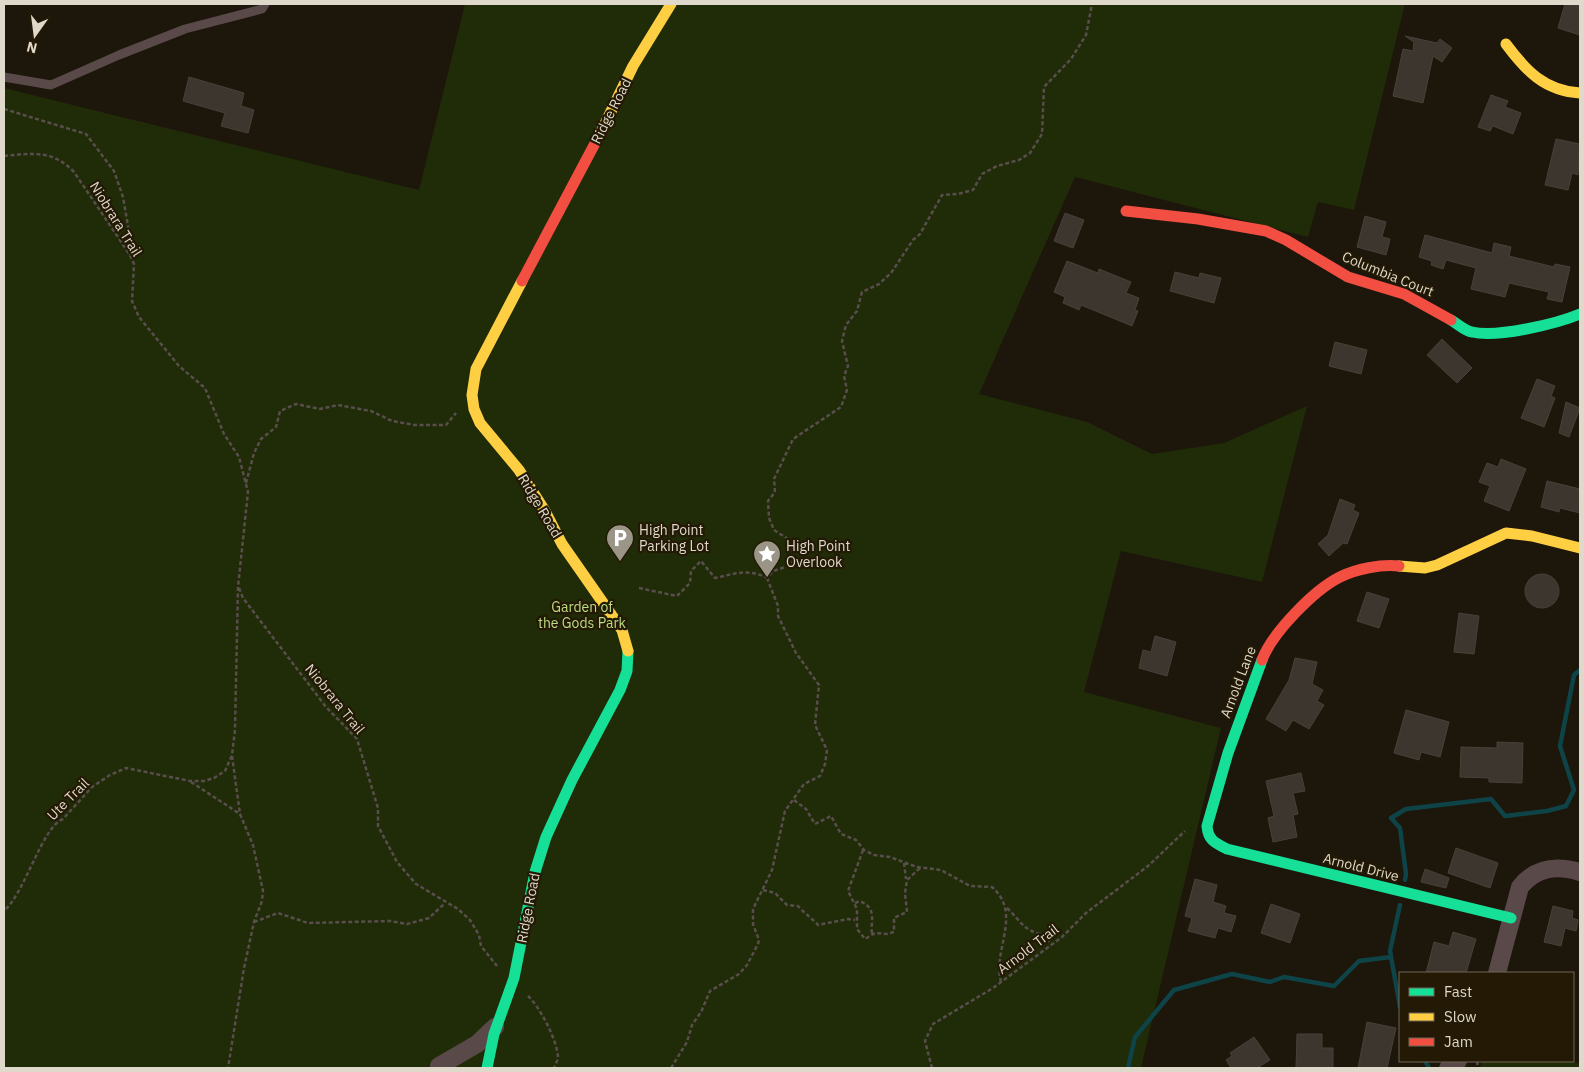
<svg xmlns="http://www.w3.org/2000/svg" width="1584" height="1072" viewBox="0 0 1584 1072" font-family="'IBM Plex Sans',sans-serif">
<style>
.green{fill:#202b08}
.lines{fill:none;stroke-linecap:round;stroke-linejoin:round}
.stream{stroke:#0e4347;stroke-width:4.5}
.building{fill:#3c362e;stroke:#494139}
.path{stroke:#584e4b;stroke-width:2.5;stroke-dasharray:4 2.5;stroke-linecap:butt}
.lane{stroke:#594948;stroke-width:9}
.street{stroke:#594948;stroke-width:18}
.fast{stroke:#16e098;stroke-width:11}
.slow{stroke:#ffcf43;stroke-width:11}
.jam{stroke:#f24e42;stroke-width:11}
.labels{text-anchor:middle;dominant-baseline:central;stroke-width:4.5;stroke-linejoin:round;paint-order:stroke}
.street-label{font-size:14px;fill:#dfd9cb;stroke:#231904}
.poi-label{font-size:14px;fill:#dfd9cb;stroke:#231904;text-anchor:start}
.park-label{font-size:14px;fill:#badd80;stroke:#231904}
</style>
<rect width="100%" height="100%" fill="#1c160b"/>
<path class="green" d="M465,4H1405L1354,210L1318,202L1308,237L1075,177L979,394L1087,422L1152,454L1224,443L1307,406L1262,582L1121,551L1084,692L1221,728L1141,1068H4V88L419,190Z
M1483,1061H1569L1580,1064V1068H1479Z"/>
<g class="lines">
<path class="stream" d="M1405,880L1406,874L1400,828L1391,818L1406,809L1491,799L1505,816L1547,811L1566,806L1574,790L1560,746L1574,675L1580,670
M1400,905L1390,951L1400,1007
M1425,1061L1429,1068
M1128,1068L1135,1037L1174,990L1232,974L1270,982L1284,977L1334,986L1359,961L1391,957"/>
</g>
<path class="building" d="M1565,4L1580,6V35L1558,28Z
M1405,36L1437,43L1440,39L1452,48L1442,62L1433,56L1423,103L1393,96L1403,49L1413,51L1414,42Z
M189,77L244,93L241,106L254,110L248,133L221,126L225,113L183,101Z
M1491,95L1508,101L1505,107L1521,113L1513,134L1493,126L1490,131L1478,127Z
M1556,139L1580,144L1578,175L1572,173L1568,190L1545,185Z
M1065,213L1084,220L1073,248L1054,241Z
M1365,216L1386,222L1382,237L1390,239L1386,255L1357,247Z
M1425,235L1492,253L1494,243L1511,247L1509,256L1554,267L1555,264L1570,267L1562,302L1547,299L1549,292L1509,283L1505,297L1471,289L1476,268L1446,260L1443,269L1431,265L1432,261L1419,257Z
M1067,261L1098,273L1099,269L1131,282L1126,293L1139,298L1135,310L1138,311L1132,326L1081,305L1079,310L1063,303L1065,297L1054,292Z
M1175,272L1199,278L1200,273L1221,278L1214,303L1170,291Z
M1442,339L1472,368L1457,383L1427,355Z
M1335,342L1367,350L1361,374L1329,366Z
M1537,379L1555,386L1551,396L1555,398L1544,427L1521,418Z
M1566,402L1580,408L1569,437L1559,433Z
M1501,459L1526,469L1509,511L1484,501L1490,486L1479,482L1487,463L1498,467Z
M1547,481L1580,489V513L1560,508L1559,512L1541,507Z
M1340,499L1355,505L1353,510L1359,513L1347,544L1343,543L1329,556L1318,544L1328,535Z
M1525 591a17 17 0 1 1 34 0a17 17 0 1 1-34 0Z
M1367,592L1389,599L1379,628L1357,621Z
M1459,613L1479,616L1474,654L1454,652Z
M1155,636L1176,642L1167,676L1139,668L1143,650L1151,652Z
M1295,658L1317,662L1312,684L1323,690L1317,701L1324,705L1309,729L1293,720L1286,731L1266,719L1289,680Z
M1406,710L1449,722L1440,757L1421,752L1419,760L1394,753Z
M1497,742L1523,743L1522,783L1489,782V778L1460,777L1461,747L1497,748Z
M1301,773L1305,791L1293,793L1298,814L1293,815L1297,837L1273,842L1268,818L1274,816L1266,781Z
M1456,848L1498,863L1490,888L1448,873Z
M1425,869L1449,878L1446,888L1421,882Z
M1195,879L1217,885L1213,902L1226,906L1224,913L1236,916L1231,932L1218,928L1215,938L1188,931L1192,918L1185,916Z
M1271,904L1300,914L1290,943L1261,933Z
M1553,906L1573,911L1572,918L1578,920L1576,931L1565,928L1561,946L1544,942Z
M1453,932L1476,939L1466,973H1426L1434,942L1449,946Z
M1367,1022L1396,1028L1387,1068H1358Z
M1297,1034H1322V1048H1333V1068H1296Z
M1254,1037L1270,1060L1257,1068H1231L1226,1060L1232,1056L1230,1053Z"/>
<g class="lines">
<path class="path" d="M4,109L86,134L114,171L123,197L131,243L130,255
M4,156C33,153 53,150 74,172L130,255L134,264L132,301L139,317L179,366L205,388L224,434L239,457L248,492L238,587L235,730L232,755L225,771L214,778L204,781H190L126,768L110,775L92,787L63,819C42,827 26,891 4,911
M246,483L254,453L261,439L276,427L280,411L296,404L320,409L338,405L371,411L392,421L415,425H446L456,413
M239,588L243,598L326,707L357,739L378,808V826L397,862L416,884L458,909L470,920L479,935L481,946L497,966
M639,588L677,596L690,583L691,571L701,561L715,578C734,574 748,568 767,578L773,571L792,565L793,553L788,539L774,530L769,518L768,501L775,492L774,479L793,439L841,407L847,390L844,376L848,366L842,341L846,325L857,311L862,292L879,284L891,273L913,240L920,234L942,195L958,194L973,190L982,174L997,166L1019,160L1030,153L1042,134L1044,87L1071,59L1086,35L1092,4
M232,756L240,814
M191,782L240,814L253,845L263,891L262,901L254,922L244,968L228,1068
M794,800L806,809L815,824L831,816L841,834L856,840L864,850L874,855L890,857L917,867L941,870L970,886L992,887C1023,914 992,950 1001,982
M863,850L848,891L857,909V929L865,939L875,933L887,934L894,932V918L907,912L905,893L907,880L920,868
M904,863L906,879
M763,890L775,893L787,905L798,906C805,914 812,918 818,925L848,919L855,920
M855,903L860,901C878,909 870,921 872,935
M1007,908C1022,922 1023,931 1045,935L1052,945
M254,922L278,913L308,923L390,921L407,924L429,918L445,903
M528,996C540,1007 557,1040 558,1057C558,1060 555,1065 554,1068
M1477,1061L1478,1068
M671,1068L687,1042L692,1025L701,1012L710,991L739,974L747,965L758,944L759,940L753,924V909L772,870L785,811L804,784L820,776L825,764L827,750L815,725L819,685L796,653L778,616V606L767,578
M932,1068L925,1041L933,1024L993,988L1062,937L1086,913L1148,866L1185,831"/>
<path class="lane" d="M4,77L51,85L119,55L185,29L262,9L265,4"/>
<path class="street" d="M1497,973L1520,887C1536,867 1556,865 1580,872
M439,1066L477,1044L495,1027
M1448,1068L1458,1061"/>
<path class="fast" d="M1451,320C1458,324 1465,331 1472,332C1497,338 1556,324 1580,314
M1262,660L1228,753L1207,826C1208,840 1215,843 1227,849L1511,918
M487,1068L494,1034L514,978L535,872L546,837L572,780L620,690L627,671L628,651"/>
<path class="slow" d="M1506,44C1526,71 1545,91 1580,93
M601,132L633,66L671,4
M522,281L476,369L472,395L474,409L480,423L519,470L545,511L562,544L622,630L628,651
M1399,566L1425,568L1437,565L1506,533L1532,536L1580,548"/>
<path class="jam" d="M1126,211L1198,219L1266,231L1286,240L1348,277L1404,294L1451,320
M522,281L601,132
M1262,660C1272,633 1314,590 1340,577C1356,569 1381,564 1399,566"/>
</g>
<defs>
<g id="parking-pin" transform="scale(1.4375)"><path d="M0 17L-7.5 6A9.5 9.5 0 1 1 7.5 6Z" fill="#9b9588" stroke="#231904"/><path d="M-3.5-5.5H1a3.5 3.5 0 0 1 0 7H-1V5.5H-3.5ZM-1-3.4V-.6H.8a1.4 1.4 0 0 0 0-2.8Z" fill="#fff"/></g>
<g id="sight-pin" transform="scale(1.4375)"><path d="M0 17L-7.5 6A9.5 9.5 0 1 1 7.5 6Z" fill="#9b9588" stroke="#231904"/><path d="M0-6L1.8-2.2L6-1.7L2.9 1.2L3.7 5.4L0 3.3L-3.7 5.4L-2.9 1.2L-6-1.7L-1.8-2.2Z" fill="#fff"/></g>
</defs>
<g fill-rule="evenodd">
<use href="#parking-pin" x="620" y="538"/>
<use href="#sight-pin" x="767" y="554"/>
</g>
<g class="labels">
<g class="street-label">
<text transform="translate(611 111) rotate(-63)">Ridge Road</text>
<text transform="translate(116 219) rotate(58)">Niobrara Trail</text>
<text transform="translate(1388 274) rotate(22)">Columbia Court</text>
<text transform="translate(540 506) rotate(59)">Ridge Road</text>
<text transform="translate(1238 682) rotate(-69)">Arnold Lane</text>
<text transform="translate(335 699) rotate(51)">Niobrara Trail</text>
<text transform="translate(68 799) rotate(-45)">Ute Trail</text>
<text transform="translate(1361 867) rotate(14)">Arnold Drive</text>
<text transform="translate(528 908) rotate(-79)">Ridge Road</text>
<text transform="translate(1028 949) rotate(-37)">Arnold Trail</text>
</g>
<g class="poi-label">
<text x="639" y="530">High Point<tspan x="639" dy="16">Parking Lot</tspan></text>
<text x="786" y="546">High Point<tspan x="786" dy="16">Overlook</tspan></text>
</g>
<g class="park-label">
<text x="582" y="607">Garden of<tspan x="582" dy="16">the Gods Park</tspan></text>
</g>
</g>
<rect width="1584" height="1072" fill="none" stroke="#dfd9cb" stroke-width="10"/>
<rect x="1399" y="972" width="175" height="90" fill="#231904" stroke="#6e6654"/>
<rect x="1409" y="988" width="25" height="8" fill="#16e098" stroke="#6e6654"/>
<text x="1444" y="997" font-size="15" fill="#dfd9cb">Fast</text>
<rect x="1409" y="1013" width="25" height="8" fill="#ffcf43" stroke="#6e6654"/>
<text x="1444" y="1022" font-size="15" fill="#dfd9cb">Slow</text>
<rect x="1409" y="1038" width="25" height="8" fill="#f24e42" stroke="#6e6654"/>
<text x="1444" y="1047" font-size="15" fill="#dfd9cb">Jam</text>
<g transform="translate(35 35) rotate(194)" stroke="#231904" stroke-width="4" paint-order="stroke">
<path d="M0-4L9 19L0 12L-9 19Z" fill="#dfd9cb"/>
<text y="-8" font-size="14" font-weight="bold" text-anchor="middle" fill="#dfd9cb">N</text>
</g>
</svg>
